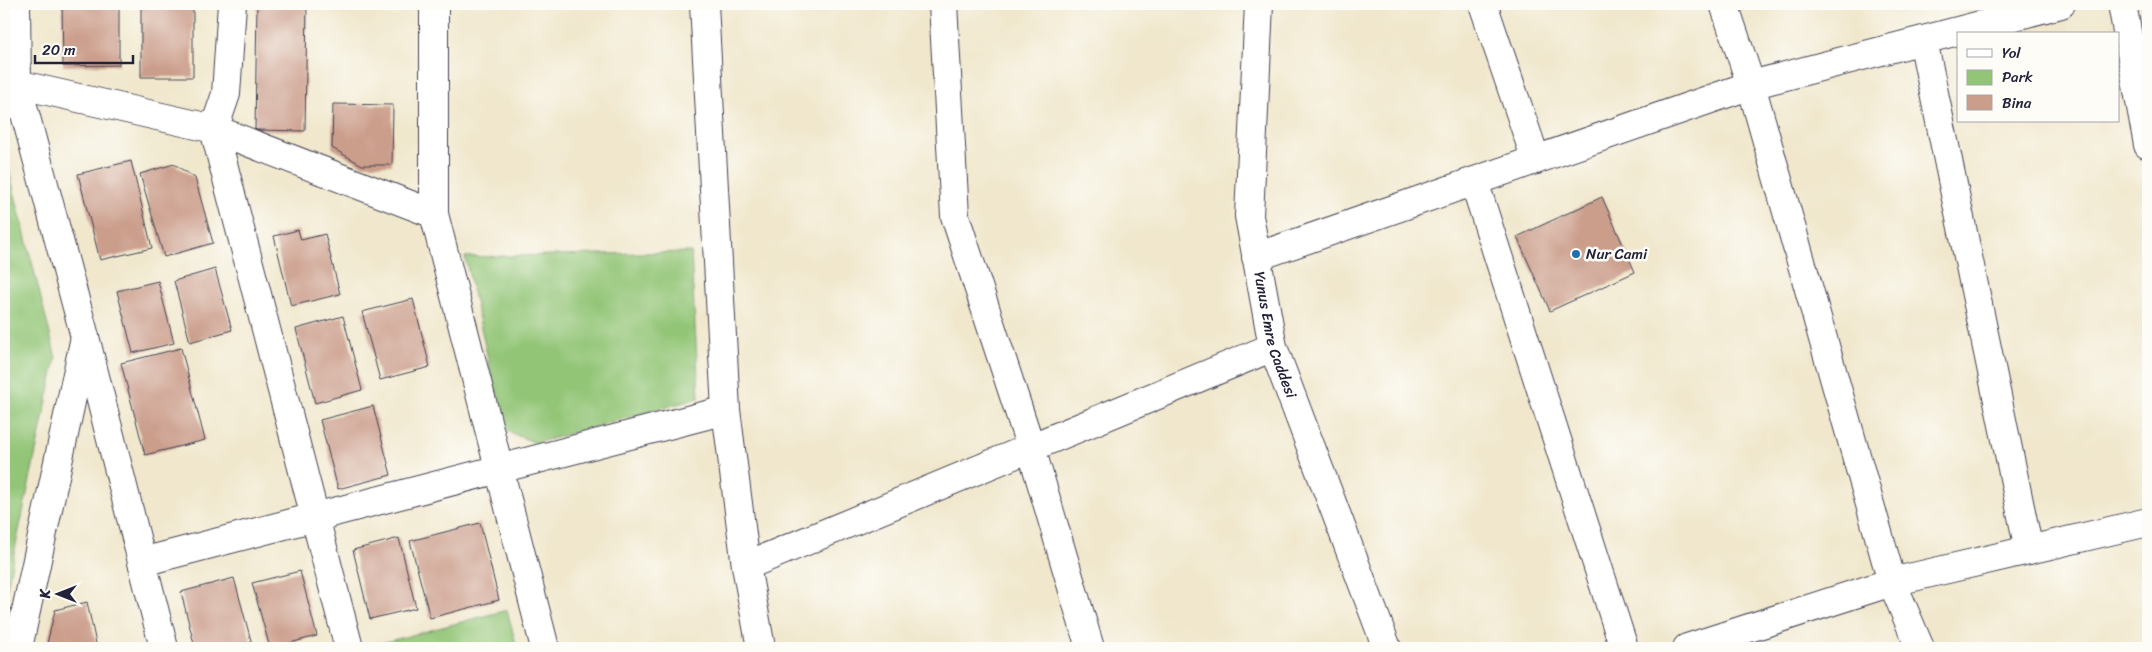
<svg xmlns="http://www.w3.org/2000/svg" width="2152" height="652" viewBox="0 0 2152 652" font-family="Sriracha,sans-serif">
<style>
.green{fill:#92c576;stroke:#5a7458}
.building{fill:#cb9d8b}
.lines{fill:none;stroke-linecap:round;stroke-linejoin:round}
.minor-casing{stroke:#414051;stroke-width:30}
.tertiary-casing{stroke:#414051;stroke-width:30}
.minor{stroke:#fff;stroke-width:28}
.tertiary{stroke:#fff;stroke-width:28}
.poi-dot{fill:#1f6fb2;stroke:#fdfcf7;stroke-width:2}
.labels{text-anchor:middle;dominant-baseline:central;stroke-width:5;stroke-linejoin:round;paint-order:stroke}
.poi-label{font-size:15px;fill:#22223b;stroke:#fdfcf7;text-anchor:start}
.street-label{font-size:15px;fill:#22223b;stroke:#fdfcf7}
</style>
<rect width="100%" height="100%" fill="#fdfcf7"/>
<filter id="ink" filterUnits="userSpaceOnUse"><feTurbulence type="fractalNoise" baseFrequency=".02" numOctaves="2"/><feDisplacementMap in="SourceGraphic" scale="10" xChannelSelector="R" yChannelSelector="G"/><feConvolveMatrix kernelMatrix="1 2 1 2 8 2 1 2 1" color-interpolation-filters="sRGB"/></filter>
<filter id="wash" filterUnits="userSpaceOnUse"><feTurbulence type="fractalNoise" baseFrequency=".0096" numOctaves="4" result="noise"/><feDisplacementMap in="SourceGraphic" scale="20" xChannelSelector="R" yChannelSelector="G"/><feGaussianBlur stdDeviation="1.12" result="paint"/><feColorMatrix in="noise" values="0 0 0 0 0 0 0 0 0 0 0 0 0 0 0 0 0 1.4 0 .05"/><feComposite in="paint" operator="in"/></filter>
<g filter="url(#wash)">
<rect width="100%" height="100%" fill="#f0e7cc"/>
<path class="green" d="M4,151L56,358L4,601Z
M691,252L699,398L536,443L504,430L465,257Z
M507,610L517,648H375L374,645Z"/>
<g id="blocks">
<path class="building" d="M62,4H119V65L63,66Z
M141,4H193V77H141Z
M257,4H307L305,131L255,130Z
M333,104L393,105L392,165H362L332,148Z
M131,161L152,248L100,260L78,174Z
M174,164L195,178L213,243L164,257L140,174Z
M1602,197L1635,272L1550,311L1517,237Z
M298,230L301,240L325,234L340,294L291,306L274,236Z
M215,269L232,330L190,342L174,281Z
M158,281L174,343L133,353L117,291Z
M413,299L430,367L380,380L362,312Z
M343,316L362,390L315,403L296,329Z
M181,348L205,440L145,455L121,363Z
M373,406L391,475L338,489L320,420Z
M480,523L499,600L430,618L410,541Z
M399,538L416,608L370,619L353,550Z
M300,571L317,636L270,648L252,583Z
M234,578L253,648H195L181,592Z
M87,602L97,648H46L55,610Z"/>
</g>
</g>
<g filter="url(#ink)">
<use href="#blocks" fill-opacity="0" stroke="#414051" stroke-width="1"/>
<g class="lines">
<g class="minor-casing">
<path id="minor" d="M232,4L226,94L214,129L349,648
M434,4V214L545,648
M704,4L726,410L746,566L761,648
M943,4L955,216L1031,448L1090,648
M1483,4L1536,160
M1724,4L1751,85L1892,582L1920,648
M2122,4L2148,145
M1923,40L2029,550
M4,84H17L214,129L434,214
M1474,181L1624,648
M1256,257L1751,85L2061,4
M142,562L726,410
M746,566L1273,347
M18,648L85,337
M1687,648L1892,582L2148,522"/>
</g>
<g class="tertiary-casing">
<g id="tertiary">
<path d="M16,4L17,84L85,337L164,648"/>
<path id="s1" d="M1259,4L1249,216L1273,347L1387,648"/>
</g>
</g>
<use href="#minor" class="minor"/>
<use href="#tertiary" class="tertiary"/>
</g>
</g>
<circle class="poi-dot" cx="1576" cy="254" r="5"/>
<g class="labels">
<g class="poi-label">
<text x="1586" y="254">Nur Cami</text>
</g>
<g class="street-label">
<text stroke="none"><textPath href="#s1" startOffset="334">Yunus Emre Caddesi</textPath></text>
</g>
</g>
<rect width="2152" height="652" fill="none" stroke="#fdfcf7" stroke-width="20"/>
<rect x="1957" y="32" width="162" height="90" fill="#fdfcf7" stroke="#a5a5ac"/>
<rect x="1967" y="49" width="25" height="8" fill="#ffffff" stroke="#a5a5ac"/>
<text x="2002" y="58" font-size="15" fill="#22223b">Yol</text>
<rect x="1967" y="70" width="25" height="15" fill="#92c576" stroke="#a5a5ac"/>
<text x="2002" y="82" font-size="15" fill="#22223b">Park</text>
<rect x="1967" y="95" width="25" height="15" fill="#cb9d8b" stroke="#a5a5ac"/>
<text x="2002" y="108" font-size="15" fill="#22223b">Bina</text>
<g transform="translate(58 594) rotate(270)" stroke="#fdfcf7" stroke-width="4" paint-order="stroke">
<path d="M0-4L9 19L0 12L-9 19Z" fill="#22223b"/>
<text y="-8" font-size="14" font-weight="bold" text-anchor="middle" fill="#22223b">K</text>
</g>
<path d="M35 55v8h98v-8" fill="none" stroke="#22223b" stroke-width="2.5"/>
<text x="42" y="55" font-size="15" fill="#22223b" stroke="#fdfcf7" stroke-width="4" paint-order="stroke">20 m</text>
</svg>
